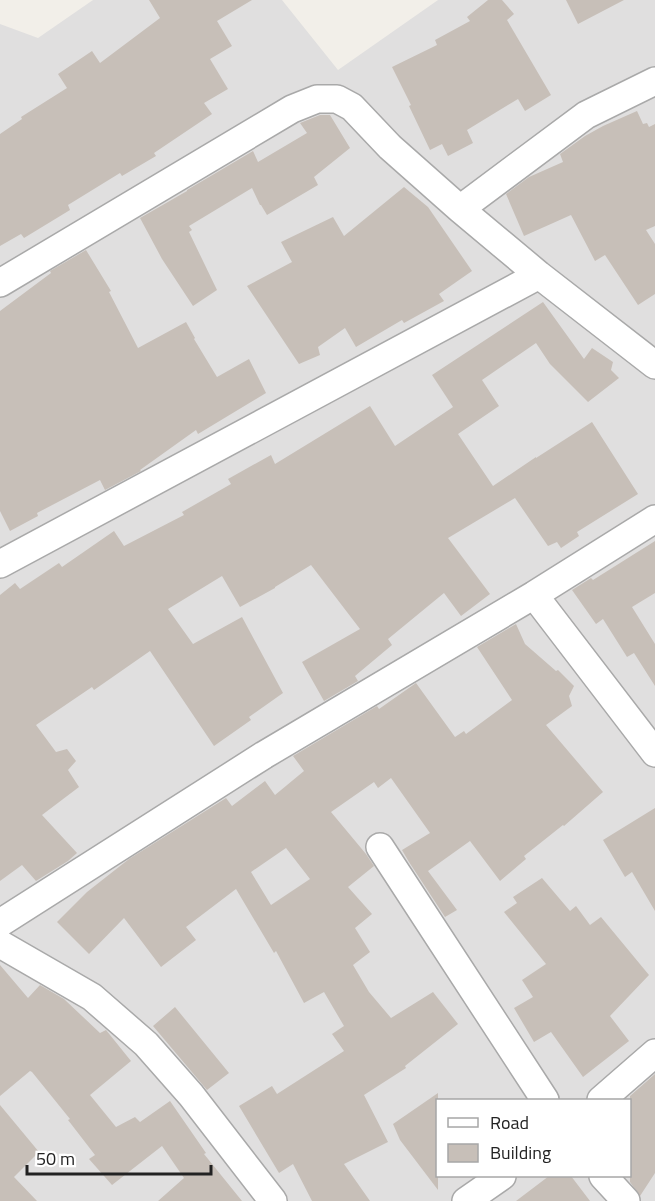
<svg xmlns="http://www.w3.org/2000/svg" width="655" height="1201" viewBox="0 0 655 1201" font-family="'Titillium Web',sans-serif">
<style>
.residential{fill:#e0dfdf;fill-rule:evenodd}
.building{fill:#c7bfb8;fill-rule:evenodd}
.lines{fill:none;stroke-linecap:round;stroke-linejoin:round}
.minor-casing{stroke:#a9a9a9;stroke-width:30}
.minor{stroke:#fff;stroke-width:27}
</style>
<rect width="100%" height="100%" fill="#f2efe9"/>
<path class="residential" d="M93,0H282L338,70L438,0H655V1201H0V24L38,38ZM438,1100H630V1176H438Z"/>
<path class="building" d="M149,0H252L217,21L232,46L210,59L228,89L204,103L212,114L154,153L156,156L122,176L120,173L68,205L70,210L24,238L21,234L0,246V134L22,119L21,117L67,88L58,74L92,51L100,63L160,18Z
M488,0H502L514,14L507,20L551,95L525,111L518,99L467,130L473,143L448,156L442,144L430,150L409,106L411,105L392,67L437,45L435,40L470,21L467,17Z
M566,0H624L578,24Z
M637,111L643,124L647,123L649,127L655,124V226L646,230L655,244V294L638,305L605,255L595,261L571,215L524,236L506,194L529,177L563,162L560,154L585,136L603,126Z
M320,115H330L350,148L314,177L318,185L267,215L261,205H260L252,188L189,226L192,230L189,232L217,290L193,306L162,259L140,218L187,191V190L253,151L258,162L307,133L300,123Z
M404,187L428,207L472,271L439,294L444,301L404,323L402,320L356,347L345,328L318,347L320,355L299,364L247,286L292,262L281,242L333,217L344,236Z
M86,250L111,291L109,292L138,348L186,322L195,338L194,339L217,377L249,359L266,393L198,434L196,430L140,470L141,471L105,490L100,480L37,513L38,516L10,531L0,511V311L51,273L50,271Z
M543,302L584,359L592,348L613,362L611,370L619,378L588,402L550,364L536,343L482,380L499,406L458,434L493,486L536,457V458L592,422L638,494L577,532L579,536L561,548L557,542L548,546L515,498L448,538L490,594L461,616L444,593L388,639L392,645L355,676L358,681L324,701L302,662L360,629L311,565L275,587V588L240,607L222,576L168,609L193,644L242,617L283,693L249,717L251,720L214,746L150,651L94,690L92,687L36,725L56,752L67,749L76,761L68,770L79,787L42,815L77,853L68,861L36,881L22,865L0,881V595L15,583L20,589L59,563L62,567L114,531L124,546L184,515L182,512L231,484L228,479L271,455L275,464L370,406L395,446L453,407L432,375Z
M655,541V593L632,607L655,644V686L634,653L627,657L603,619L596,624L572,590L591,578L593,580Z
M516,624L525,644L556,671L558,670L574,686L569,696L572,706L546,725L603,792L564,826L563,825L524,856L526,859L500,881L470,841L428,871L457,910L445,917L409,862L402,850L430,833L391,778L378,788L374,782L331,812L366,854L374,866L348,887L372,914L355,928L370,952L353,965L369,992L391,1018L433,992L458,1024L405,1066L406,1068L364,1095L388,1142L344,1164L370,1201H312L293,1164L279,1173L239,1106L272,1086L277,1094L344,1051L332,1034L344,1026L324,992L304,1003L276,951L274,953L236,889L186,927L196,940L161,967L124,918L89,954L57,922L87,892L129,859L226,798L232,806L265,781L275,795L304,771L293,756L377,706L379,709L416,683L455,737L464,731L466,734L512,700L477,647ZM286,848L310,879L271,905L251,872Z
M655,808V911L632,872L625,877L603,840Z
M542,878L570,911L576,906L590,925L601,917L649,975L610,1016L629,1041L583,1077L551,1032L534,1042L514,1008L533,997L522,980L546,964L504,912L517,903L513,897Z
M0,965L28,998L40,985L64,999L100,1033L106,1030L131,1061L90,1095L116,1127L135,1117L140,1122L170,1101L206,1153L204,1154L242,1201H158L184,1178L162,1146L112,1185L89,1159L95,1155L68,1120L70,1119L32,1072L30,1071L0,1096Z
M175,1007L229,1073L207,1090L153,1026Z
M655,1074V1173L640,1196L630,1182V1096Z
M438,1093V1190L400,1140L393,1124Z
M0,1105L39,1152L14,1177L37,1201H0Z
M549,1176H571L590,1201H516Z"/>
<g class="lines">
<g class="minor-casing">
<path id="minor" d="M460,209L586,115L655,81
M0,283L292,109L317,99H337L352,107L390,147L460,209L539,275L655,365
M0,564L539,275
M534,595L655,753
M380,847L545,1100
M0,923L264,755L534,595L655,519
M0,944L92,997L146,1044L191,1095L273,1201
M601,1100L655,1053
M603,1176L626,1201
M466,1201L502,1176"/>
</g>
<use href="#minor" class="minor"/>
</g>
<rect x="436" y="1099" width="195" height="78" fill="#ffffff" stroke="#a7a7a7" stroke-width="1.5"/>
<rect x="448" y="1118" width="30" height="9" fill="#ffffff" stroke="#a7a7a7" stroke-width="1.5"/>
<text x="490" y="1129" font-size="18" fill="#222222">Road</text>
<rect x="448" y="1144" width="30" height="18" fill="#c7bfb8" stroke="#a7a7a7" stroke-width="1.5"/>
<text x="490" y="1159" font-size="18" fill="#222222">Building</text>
<path d="M27 1165v9h184v-9" fill="none" stroke="#222222" stroke-width="3"/>
<text x="36" y="1165" font-size="18" fill="#222222" stroke="#ffffff" stroke-width="4.5" paint-order="stroke">50 m</text>
</svg>
